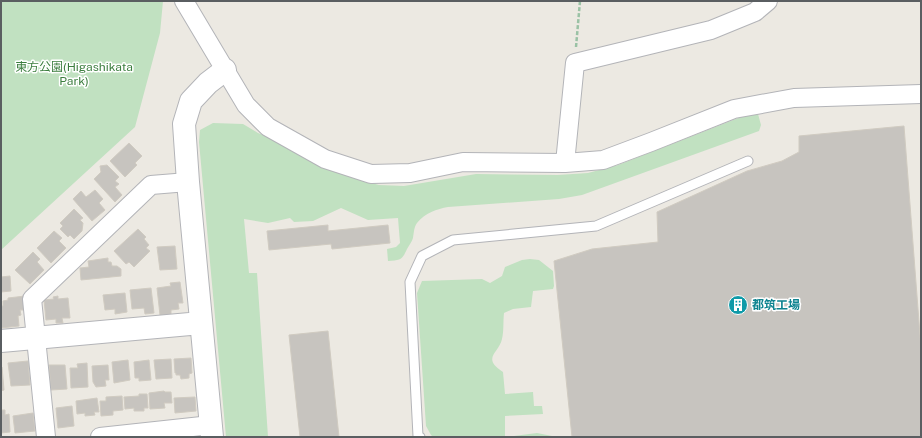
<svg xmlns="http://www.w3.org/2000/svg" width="922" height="438" viewBox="0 0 922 438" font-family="'Public Sans','Noto Sans JP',sans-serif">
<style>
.green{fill:#c1e1c1}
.building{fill:#c7c4bf;stroke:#d0cbc1}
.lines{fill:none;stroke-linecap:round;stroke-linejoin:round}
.service-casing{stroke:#b3b4b8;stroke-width:11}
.minor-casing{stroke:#b3b4b8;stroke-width:20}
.tertiary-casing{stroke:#b3b4b8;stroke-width:24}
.path{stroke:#9ac2a5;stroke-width:2.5;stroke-dasharray:4 2;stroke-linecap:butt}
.service{stroke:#fff;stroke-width:9}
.minor{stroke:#fff;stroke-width:18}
.tertiary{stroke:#fff;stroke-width:22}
.labels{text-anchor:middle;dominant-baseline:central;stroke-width:3;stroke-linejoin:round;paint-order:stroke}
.park-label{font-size:12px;fill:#3c7e3f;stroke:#fff}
.culture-label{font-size:12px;font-weight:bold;fill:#0d838f;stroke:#fff;text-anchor:start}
</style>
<rect width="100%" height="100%" fill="#ece9e2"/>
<path class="green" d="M1,1H163L160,33L135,127L1,250Z
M758,114L761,125L759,131L582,195L559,199L448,207C437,209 425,213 417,223C414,227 414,232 413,238C412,242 409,245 407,249C402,260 401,260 388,261L387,249L396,247L400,243L398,218L368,220L341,208L313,221L294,222L290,218L268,223L244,219L249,273H257L268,437H226L199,142L200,130L213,123L243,124L258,133L271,138L329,169L353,178L379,185L404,186L476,174L558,175L588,173L618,165L741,117Z
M530,259L539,260L553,271L554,286L553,289L533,291L531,307L513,309L504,313C503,322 504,331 502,339C499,353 481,358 503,372L505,394L533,392L534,406H542L543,414L505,416V437H433L431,435L426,426L417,293L422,281L482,279L490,283L502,276L505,267L522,260Z
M537,433L557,437H506Z"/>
<path class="building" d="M904,126L921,348V437H572L554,261L592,249L658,242L657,212L747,171L782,161L799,152V136Z
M129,143L142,156L135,163L137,165L125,177L110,161Z
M107,165L119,177L115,181L119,184L115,187L122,195L115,202L94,179L101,172L100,166Z
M95,190L103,199L99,203L105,210L92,221L73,199L81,191L86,197Z
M74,209L83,218L80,220L83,223L82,231L74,239L70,235L68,237L60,229L63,226L60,223Z
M328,225V231L388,225L390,243L332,249L331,244L269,250L267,231Z
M138,229L146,237L144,239L149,245L146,248L150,251L134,267L129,262L126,264L114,251Z
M54,231L62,238L59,241L66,248L51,263L37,248Z
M175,246L177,269L160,270L157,247Z
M33,252L40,259L37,262L44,270L30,284L15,270Z
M108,258V262H111L112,266H117L121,269V276L81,280L80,268L89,267L88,261Z
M10,276L11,291L1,292V277Z
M180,282L183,303H178L179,309L171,310V314L160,315L157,288L171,286L170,283Z
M151,288L154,313L145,314L144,308L132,309L130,290Z
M125,293L127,312L115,314V309L105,310L103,295Z
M25,296L26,310H20L21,315L18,316L19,326L1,328V306H3V301L8,300V298Z
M58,296V299L68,298L70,318H62L63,323H56V319L46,320L44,300L54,299L53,297Z
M328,331L339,437H300L289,335Z
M191,358L192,373L189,374V378L181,379L180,375H176V373H175L174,359Z
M171,359L172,378L156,379L154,360Z
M128,360L130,380L114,383L112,362Z
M149,360L151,380L139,381V378H135L134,362Z
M28,361L30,385L11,386L8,363Z
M87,363L88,387L71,388L70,368H78L77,364Z
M49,365H65L67,389L51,390Z
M108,365L109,380H105L106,386L96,387L93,382L92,366Z
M2,367L4,390L1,391V368Z
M164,391L165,392H171L172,403H164L165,408L150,409L149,393Z
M139,394H147L148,408H144V411H134V408L125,409L124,397L139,396Z
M122,396L123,410L113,411V415L101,416L100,401H106V397Z
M195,397L196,411L175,413L174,398Z
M97,398L99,412H94L95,415L85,416V413L77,414L76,401Z
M72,406L74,426L58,428L56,408Z
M1,410H5V415L9,414L10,432L1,433Z
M33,413L35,431L15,433L13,416Z"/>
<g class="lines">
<g class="service-casing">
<path id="service" d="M420,437L418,436L410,282L422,256L453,240L596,226L748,161"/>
</g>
<g class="minor-casing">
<path id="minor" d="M184,1L246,105L268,127L325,159L371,174L410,173L463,162L565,163L603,160L651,142L734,109L794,98L921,94
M565,163L575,63L711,30L755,12L768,1
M46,437L32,299L151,185L188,182
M100,437L211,425"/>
</g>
<g class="tertiary-casing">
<path id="tertiary" d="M1,341L201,323
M212,437L188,182L184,124L191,101L208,83L225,70"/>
</g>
<path class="path" d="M576,47L580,1"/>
<use href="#service" class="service"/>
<use href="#minor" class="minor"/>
<use href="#tertiary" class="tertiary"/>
</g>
<defs>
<g id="building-disc" transform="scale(1)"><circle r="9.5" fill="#0f9aa8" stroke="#fff"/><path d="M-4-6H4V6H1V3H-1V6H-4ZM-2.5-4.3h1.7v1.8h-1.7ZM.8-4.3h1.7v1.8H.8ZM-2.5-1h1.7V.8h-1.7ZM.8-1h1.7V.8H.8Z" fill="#fff"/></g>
</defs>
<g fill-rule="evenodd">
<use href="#building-disc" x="738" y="305"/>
</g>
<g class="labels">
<g class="park-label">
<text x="74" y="67">東方公園(Higashikata<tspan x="74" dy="14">Park)</tspan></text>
</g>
<g class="culture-label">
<text x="752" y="305">都筑工場</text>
</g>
</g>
<rect width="922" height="438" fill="none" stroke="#5a5e61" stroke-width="4"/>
</svg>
